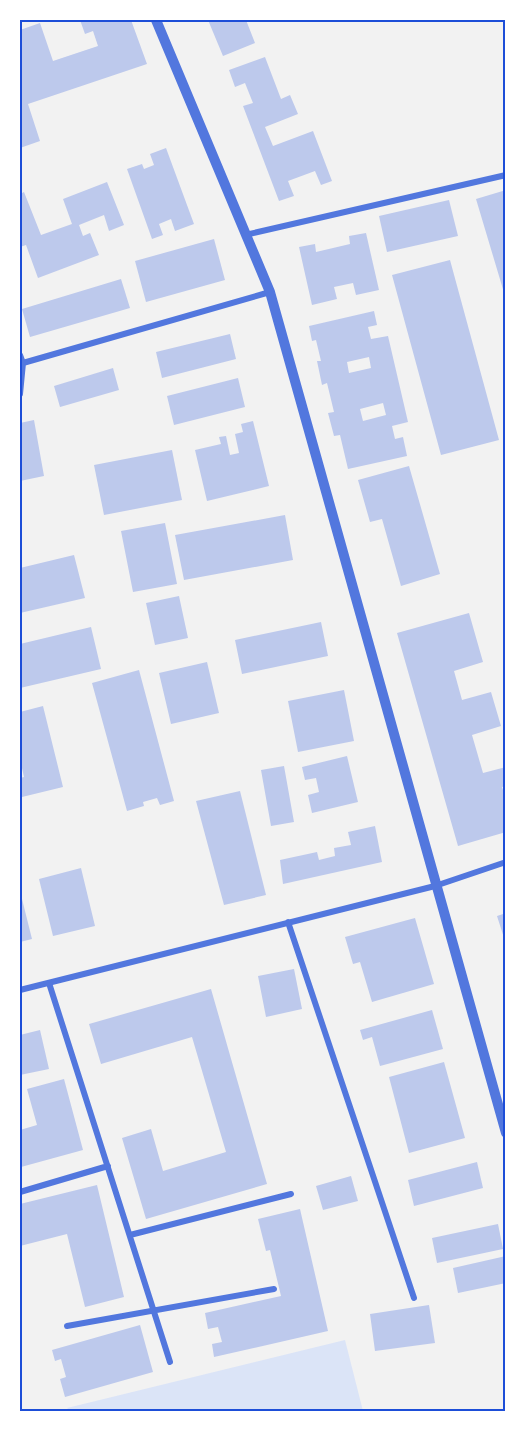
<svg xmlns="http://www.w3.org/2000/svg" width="525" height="1431" viewBox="0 0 525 1431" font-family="Figtree,sans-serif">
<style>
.green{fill:#dbe4f7}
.building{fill:#bdc9ec;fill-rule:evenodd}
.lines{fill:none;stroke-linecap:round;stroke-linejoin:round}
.minor{stroke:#5277de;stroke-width:6}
.tertiary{stroke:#5277de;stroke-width:10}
.neatline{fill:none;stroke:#1d4ed8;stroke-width:2}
</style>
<rect width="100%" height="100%" fill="#f2f2f2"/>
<path class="green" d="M345,1340L363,1411L72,1412L67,1408Z"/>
<path class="building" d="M80,20H131L147,64L28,104L40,141L20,148V30L40,23L53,61L98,46L93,31L85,34Z
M208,20H246L255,43L223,56Z
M265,57L281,99L290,95L298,114L265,127L273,146L313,131L332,181L321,185L315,171L288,181L294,196L279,201L243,106L253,103L245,83L235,87L229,70Z
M166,148L194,224L175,231L171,219L159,224L163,235L152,239L127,169L142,164L144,169L154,165L150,154Z
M107,182L124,225L109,231L104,215L79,225L83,236L90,233L99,255L38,278L26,245L20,247V194L24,192L41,235L72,224L63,199Z
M506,190V296H505L476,199Z
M449,200L458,236L387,252L379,216Z
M366,233L379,290L356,295L353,283L334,287L337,299L312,305L299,247L315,244L316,252L350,244L349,236Z
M214,239L225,280L146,302L135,261Z
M450,260L499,440L441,455L392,275Z
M121,279L130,308L30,337L22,309Z
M374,311L377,325L368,327L371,339L388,336L408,422L392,426L395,439L403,437L407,456L348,469L340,435L334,436L328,413L334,412L327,383L322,385L317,361H321L316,340L312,341L309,326ZM369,357L371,368L349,373L347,362ZM383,403L386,415L363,421L360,409Z
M230,334L236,359L162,378L156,352Z
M113,368L119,390L60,407L54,386Z
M238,378L245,407L174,425L167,396Z
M34,420L44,476L20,481V423Z
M253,421L269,486L207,501L195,450L221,444L219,437L226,436L230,455L239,453L235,434L243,432L241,424Z
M172,450L182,500L104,515L94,465Z
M409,466L440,574L401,586L382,519L370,522L358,480Z
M285,515L293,560L184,580L175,535Z
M165,523L177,584L133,592L121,531Z
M74,555L85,598L20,613V568Z
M179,596L188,638L155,645L146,603Z
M469,613L483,662L454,671L462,700L491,692L501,726L472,735L483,773L506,767V786L502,787L506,799V832L458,846L397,633Z
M321,622L328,656L242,674L235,640Z
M91,627L101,669L20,688V644Z
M207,662L219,713L171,724L159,673Z
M139,670L174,801L160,805L157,798L143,802L144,806L127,811L92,683Z
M344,690L354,741L298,752L288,701Z
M43,706L63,787L22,797L20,778L24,777L20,759V712Z
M347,756L358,802L312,813L308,795L319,792L316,778L305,780L302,767Z
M284,766L294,822L271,826L261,770Z
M240,791L266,895L224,905L196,801Z
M375,826L382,862L283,884L280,860L317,852L319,860L335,856L334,848L351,845L348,832Z
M81,868L95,926L53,936L39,879Z
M20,891L32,939L20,942Z
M506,913V941H505L497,916Z
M415,918L434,984L372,1002L360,962L353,964L345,937Z
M294,969L302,1009L266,1017L258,976Z
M211,989L267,1184L146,1219L122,1138L151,1129L163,1171L226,1152L192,1037L101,1064L89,1024Z
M432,1010L443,1049L380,1066L372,1037L363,1040L360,1030Z
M40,1030L49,1069L20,1075V1035Z
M444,1062L465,1138L409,1153L389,1077Z
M64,1079L83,1150L21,1167L20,1130L37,1125L27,1089Z
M477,1162L483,1188L414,1206L408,1180Z
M351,1176L358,1201L323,1210L316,1186Z
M97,1185L124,1297L85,1307L67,1234L20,1246V1204Z
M300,1209L328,1331L214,1357L212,1344L222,1342L218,1327L208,1329L205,1313L281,1296L270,1250L266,1251L258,1219Z
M498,1224L503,1249L437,1263L432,1238Z
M506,1256V1283L458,1293L453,1268Z
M429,1305L435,1343L375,1351L370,1314Z
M140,1325L153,1372L65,1397L60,1379L66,1377L61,1359L55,1361L52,1350Z"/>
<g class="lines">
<path class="minor" d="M245,235L506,175
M20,355L23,363
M20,394L23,363L270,292
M288,922L414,1298
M49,983L170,1362
M20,990L435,886L506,862
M20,1192L108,1166
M130,1235L291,1194
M67,1326L274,1289"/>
<path class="tertiary" d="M156,20L270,292L506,1133"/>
</g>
<rect width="525" height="1431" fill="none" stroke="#ffffff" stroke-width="42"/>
<rect x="21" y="21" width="483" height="1389" class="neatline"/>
</svg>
